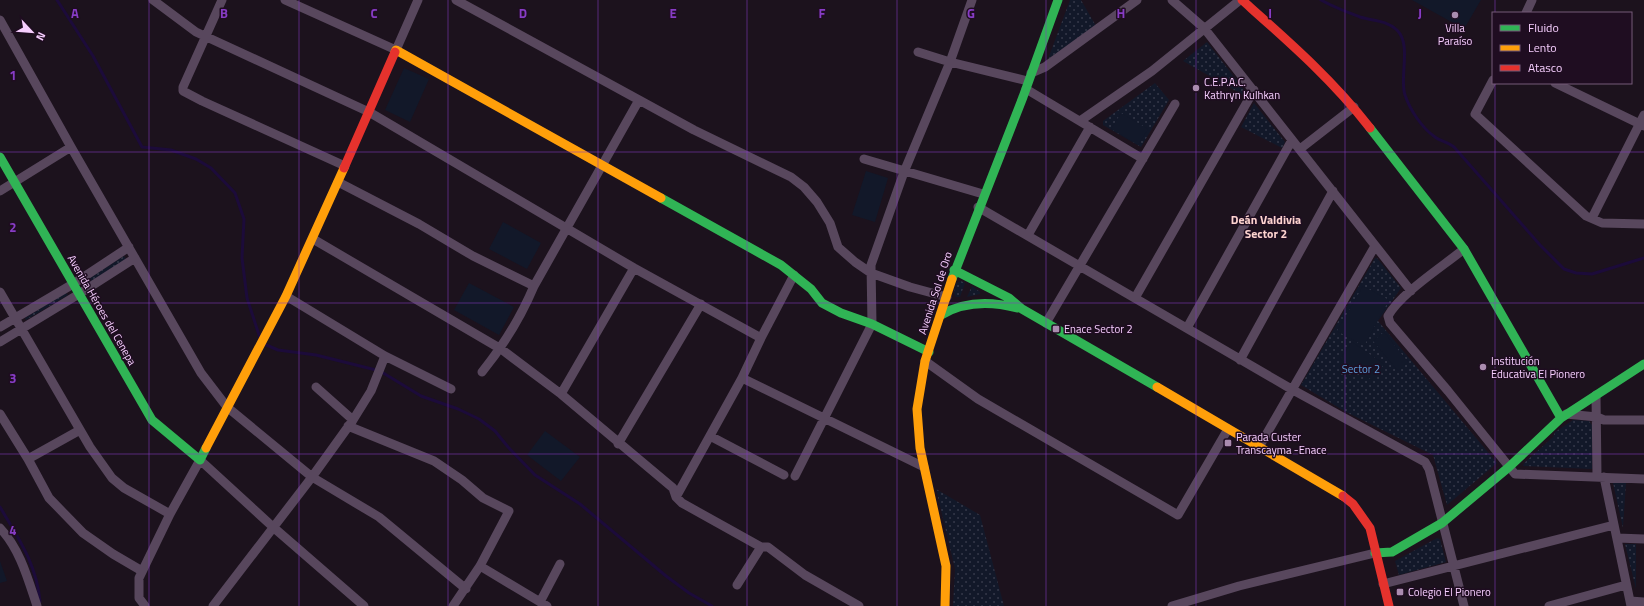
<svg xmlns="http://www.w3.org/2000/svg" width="1644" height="606" viewBox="0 0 1644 606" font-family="'Titillium Web',sans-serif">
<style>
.grass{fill:url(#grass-dots)}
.garden{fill:#121829}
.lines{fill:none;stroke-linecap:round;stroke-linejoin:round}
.stream{stroke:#1c0b3a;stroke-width:3}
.street{stroke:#58475d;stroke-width:9}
.fast{stroke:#30b455;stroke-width:9}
.slow{stroke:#ff9f0a;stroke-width:9}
.jam{stroke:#e5322d;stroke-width:9}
.grid{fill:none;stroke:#873cc5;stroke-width:1;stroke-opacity:0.55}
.poi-dot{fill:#aa8caf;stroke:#1f0d21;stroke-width:1.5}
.labels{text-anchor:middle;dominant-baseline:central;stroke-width:3;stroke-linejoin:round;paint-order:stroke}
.poi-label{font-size:11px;fill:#f6cefe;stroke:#1f0d21;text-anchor:start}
.street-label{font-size:11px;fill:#f6cefe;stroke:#1f0d21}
.park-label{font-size:11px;fill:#5ca1dd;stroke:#1f0d21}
.neighbourhood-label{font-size:12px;font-weight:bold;fill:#fed4d0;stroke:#1f0d21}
.grid-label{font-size:13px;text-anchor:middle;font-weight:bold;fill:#873cc5;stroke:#1f0d21;stroke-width:3;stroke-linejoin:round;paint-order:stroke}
</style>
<defs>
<pattern id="grass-dots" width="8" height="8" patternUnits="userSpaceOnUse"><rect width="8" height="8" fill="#121829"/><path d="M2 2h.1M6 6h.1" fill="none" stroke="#353849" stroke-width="1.8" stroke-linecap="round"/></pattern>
</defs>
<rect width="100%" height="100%" fill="#1c121d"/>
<path class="grass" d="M1070,0H1081L1096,26L1048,59Z
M1207,42L1245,91L1243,95L1183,61Z
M1155,83L1169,100L1141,147L1103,125V121Z
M1254,103L1285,142L1282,148L1241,127Z
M124,256L126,259L87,284L85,281Z
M1375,258H1377L1401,288L1378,321L1497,463L1447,505L1433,455L1346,412L1301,385Z
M961,281L965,283L960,297H956L954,293L956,283Z
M972,286L980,292V294L967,297Z
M66,293L68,295L26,320L25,318Z
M1573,420L1589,421L1592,425V469L1523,466L1524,463L1553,437L1555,432Z
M1613,483H1626L1623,528Z
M936,489L980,515L1004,606H953L955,569Z
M1437,538L1440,539L1446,562L1399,575L1395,561Z
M1625,544H1636V589Z"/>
<path class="garden" d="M1412,0H1481L1464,29Z
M404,68L429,79L410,122L385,110Z
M1121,113L1148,129L1138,145L1111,129Z
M866,171L888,178L875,222L852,215Z
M503,222L541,243L527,269L489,249Z
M469,283L514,307L499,335L454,310Z
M1363,286L1389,300L1364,346L1337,331Z
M1384,332L1408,362L1398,371L1373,341Z
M1352,342L1384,364L1372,380L1340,359Z
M545,431L580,457L561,481L527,455Z
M0,561L7,581L0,583Z"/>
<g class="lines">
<path class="stream" d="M57,0L93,56L142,147L171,150L196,159L211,168L235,193L244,219L242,258L247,298L260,338
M1321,0C1333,7 1347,12 1360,17C1373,21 1386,20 1397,30C1412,45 1399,77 1405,95C1410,110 1422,128 1435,137C1440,141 1448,142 1454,147L1540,245L1564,269L1576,273L1592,274L1644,258
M264,344L278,350L316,355L380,371L421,396L458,409L479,419L495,431L508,447L535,475L580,504L666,576L689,593L712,606
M0,507C19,539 37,565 40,602"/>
<path class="street" d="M153,0L196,32L369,112L634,268L761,338
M222,0L183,87V91L202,101L345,166
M285,0L396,50L418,0
M456,0L694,130L791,177L804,187L817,202L830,223L838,247L855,262L871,273L910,287L947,297
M1172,0L1204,28L1411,291
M1526,13L1532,0
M0,20L71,147L201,373L227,407L312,477L379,517L466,589
M918,52L950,62L1028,81
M1031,73L1045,67L1137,0
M1493,80L1475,114L1586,216L1602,223L1644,224
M1555,83L1644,126
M1026,89L1143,159
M1080,121L1152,71L1240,0
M1300,149L1354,107
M864,159L983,194
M338,182L419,224L473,256L534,286
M0,191L71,147
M978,207L1293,390L1425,462L1429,469L1464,606
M1592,218L1644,115
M1028,235L1090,127
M313,239L501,349L561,394L673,488L676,497L682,503L761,547H768L805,575L859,606
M1464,249C1442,267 1401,293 1388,316L1390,323L1448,391L1515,474L1644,479
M0,292L90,447L112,478L124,488L170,514
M286,296L385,356L451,389
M1135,298L1254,90
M1046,323L1175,104
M0,327L73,284L129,247
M1187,328L1292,140
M0,342L79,294L135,258
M1240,360L1333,191
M925,361L978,399L1178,515L1228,429
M482,372C503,346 521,317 534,286L639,100
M742,378L924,467
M316,387L353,420
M561,394L634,268
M1596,395L1597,476
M0,414L28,459L49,498L83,533L113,554L142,571
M1566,414L1597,417L1604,420H1644
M348,426L434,461L462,480L483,498L509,511L480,566L453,606
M710,436L784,475
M618,444L701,304
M1259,447L1375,246
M28,459L80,430
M795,476L872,324L871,265L904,172L950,62L972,0
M1604,477L1631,606
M676,497L742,378L761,338L794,275
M0,528C20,549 28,579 37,606
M1617,538L1644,539
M480,566L547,606
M1383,584L1614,525
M737,585L761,547
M1630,601L1644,602
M540,602L560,564
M145,606L139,598V578L170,514L200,460L273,527L364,606
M213,606L312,477L353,420L371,391L385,356
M1172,606L1239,586L1375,553
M1549,606L1626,585"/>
<path class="fast" d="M1370,128L1464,249L1561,418
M0,157L152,420L200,460L206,448
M661,198L781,265L811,289L822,303L841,313L872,324L929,352
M954,270L1009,298L1022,309L1157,387
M952,279L1023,97L1058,0
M941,315C965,301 990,301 1017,308
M1375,553L1392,552L1442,523L1509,467L1561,418L1644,364"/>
<path class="slow" d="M395,52L396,50L661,198
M1157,387L1343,496
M206,448L286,296L344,168
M945,606L946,566L920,448L917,409L925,361L952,279"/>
<path class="jam" d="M1242,0C1288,41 1332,79 1370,128
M344,168L395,52
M1343,496L1353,504L1370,528L1389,606"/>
</g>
<path class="grid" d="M149,0V606M299,0V606M448,0V606M598,0V606M747,0V606M897,0V606M1046,0V606M1196,0V606M1345,0V606M1495,0V13M1495,83V606M0,152H1644M0,303H1644M0,454H1644"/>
<g class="poi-dot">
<circle cx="1455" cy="15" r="4"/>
<circle cx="1196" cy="88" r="4"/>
<rect x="1052" y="325" width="8" height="8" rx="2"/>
<circle cx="1483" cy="367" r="4"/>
<rect x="1224" y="439" width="8" height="8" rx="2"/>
<rect x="1396" y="588" width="8" height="8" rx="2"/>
</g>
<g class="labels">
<g class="poi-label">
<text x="1455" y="28" text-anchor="middle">Villa<tspan x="1455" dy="13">Paraíso</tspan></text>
<text x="1204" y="82">C.E.P.A.C.<tspan x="1204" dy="13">Kathryn Kulhkan</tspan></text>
<text x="1064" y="329">Enace Sector 2</text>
<text x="1491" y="361">Institución<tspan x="1491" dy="13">Educativa El Pionero</tspan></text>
<text x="1236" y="437">Parada Custer<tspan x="1236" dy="13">Transcayma -Enace</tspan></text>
<text x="1408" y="592">Colegio El Pionero</text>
</g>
<g class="street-label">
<text transform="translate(935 293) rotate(-72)">Avenida Sol de Oro</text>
<text transform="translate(102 310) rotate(60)">Avenida Héroes del Cenepa</text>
</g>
<g class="park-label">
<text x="1361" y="369">Sector 2</text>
</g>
<g class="neighbourhood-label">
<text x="1266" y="219">Deán Valdivia<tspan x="1266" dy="14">Sector 2</tspan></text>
</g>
</g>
<g class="grid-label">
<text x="75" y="18">A</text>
<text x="224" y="18">B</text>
<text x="374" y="18">C</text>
<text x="523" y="18">D</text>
<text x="673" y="18">E</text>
<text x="822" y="18">F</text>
<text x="971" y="18">G</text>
<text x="1121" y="18">H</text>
<text x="1270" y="18">I</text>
<text x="1420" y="18">J</text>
<text x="13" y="80">1</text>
<text x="13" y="232">2</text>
<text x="13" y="383">3</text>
<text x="13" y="535">4</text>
</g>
<rect x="1492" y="12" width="140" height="72" fill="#1f0d21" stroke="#755a79"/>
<rect x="1500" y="25" width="20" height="6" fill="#30b455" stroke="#755a79"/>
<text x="1528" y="32" font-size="12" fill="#f6cefe">Fluido</text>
<rect x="1500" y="45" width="20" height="6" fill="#ff9f0a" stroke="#755a79"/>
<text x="1528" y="52" font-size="12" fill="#f6cefe">Lento</text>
<rect x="1500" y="65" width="20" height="6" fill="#e5322d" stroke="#755a79"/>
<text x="1528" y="72" font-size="12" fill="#f6cefe">Atasco</text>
<g transform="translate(32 32) rotate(116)" stroke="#1f0d21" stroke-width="3" paint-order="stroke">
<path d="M0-3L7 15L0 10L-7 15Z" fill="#f6cefe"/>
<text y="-6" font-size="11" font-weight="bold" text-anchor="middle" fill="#f6cefe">N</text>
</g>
</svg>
